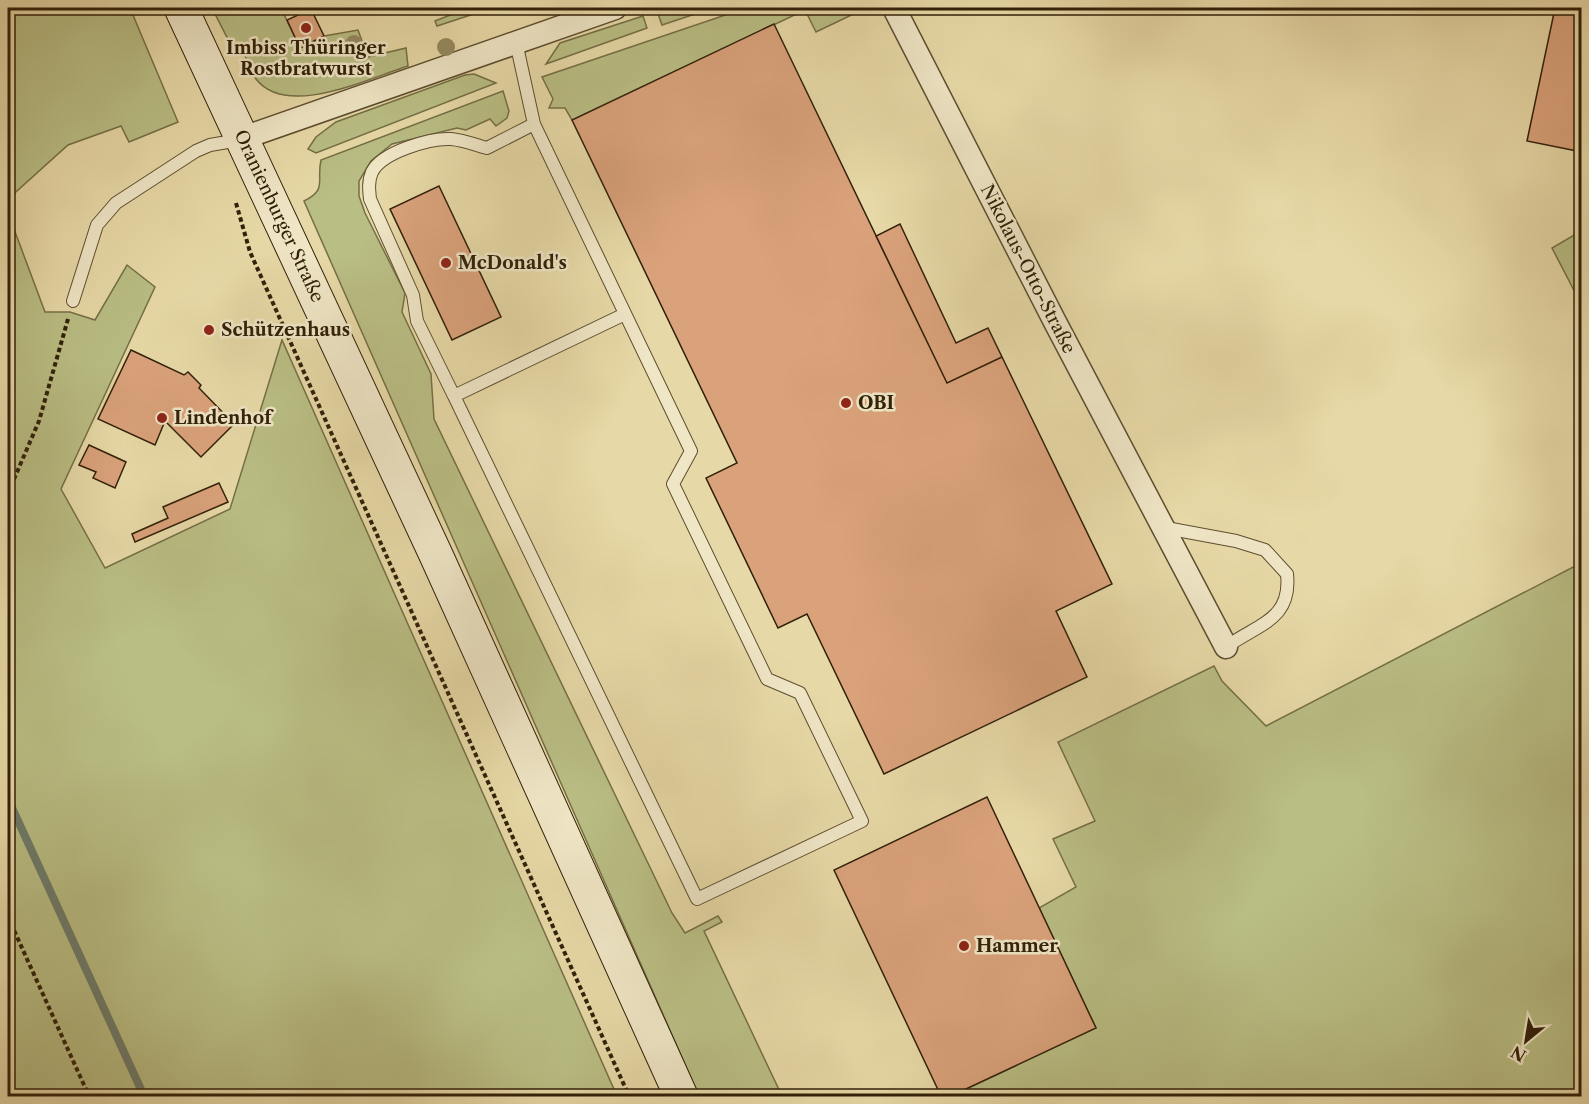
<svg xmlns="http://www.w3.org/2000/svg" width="1589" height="1104" viewBox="0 0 1589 1104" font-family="'Libre Caslon Text',serif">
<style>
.green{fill:#b9be84;stroke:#756f46;stroke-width:1.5}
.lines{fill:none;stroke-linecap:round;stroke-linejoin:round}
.stream{stroke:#6e7c6b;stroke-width:8}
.building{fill:#daa27b;stroke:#312009;stroke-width:1.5}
.service-casing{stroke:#5e4e30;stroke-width:14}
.minor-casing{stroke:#5e4e30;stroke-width:25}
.secondary-casing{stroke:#312009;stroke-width:35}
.path{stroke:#312009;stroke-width:4;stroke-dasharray:4.5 3;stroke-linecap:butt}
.service{stroke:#efe6c6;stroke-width:12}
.minor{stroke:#efe6c6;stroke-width:22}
.secondary{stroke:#efe6c6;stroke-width:33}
.tree{fill:#968961}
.poi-dot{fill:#8f2418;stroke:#efe6c6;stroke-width:2}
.labels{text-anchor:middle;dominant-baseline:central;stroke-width:5;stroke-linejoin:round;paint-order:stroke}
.poi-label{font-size:18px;font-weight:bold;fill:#312009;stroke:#efe6c6;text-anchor:start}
.street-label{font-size:18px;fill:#312009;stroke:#efe6c6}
</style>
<rect width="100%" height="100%" fill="#e7d9a7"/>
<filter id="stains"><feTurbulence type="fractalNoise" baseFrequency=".00333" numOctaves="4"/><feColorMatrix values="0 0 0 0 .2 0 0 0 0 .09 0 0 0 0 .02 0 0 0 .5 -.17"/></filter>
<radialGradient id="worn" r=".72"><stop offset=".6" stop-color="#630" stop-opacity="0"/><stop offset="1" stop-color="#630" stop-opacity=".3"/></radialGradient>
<path class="green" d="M8,8H130L178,122L129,142L121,126L68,145L8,199Z
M212,8H265L269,14L281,8L300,48L324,36L358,30L368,57L406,48L408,66C369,78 287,119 256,79C249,71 246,56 241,46L233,49Z
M468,8H492L437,26L435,21Z
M668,8H713L662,25L657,11Z
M746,8H866L816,32L805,10L572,120L565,108H549L553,99L542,77Z
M643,16L647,28L546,64L560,43Z
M474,74L496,83L316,153L308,149L316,137L336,122L465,75Z
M503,91L509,111L507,118L496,126L490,119L466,130L457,128L392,144L371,161L359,181V196L365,213L405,293L402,312L431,374L434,419L672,913L685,933L718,916L722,922L704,931L782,1096H699L304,201C328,189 316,181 321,160Z
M8,213L45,312H70L95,320L127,265L155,287L61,489L105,568L230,509L282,340L617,1096H8Z
M1581,231V304L1552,248Z
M1581,563V1096H951L1096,1028L1039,908L1076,887L1053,839L1095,821L1058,742L1214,666L1222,681L1266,726Z"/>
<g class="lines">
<path class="stream" d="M8,799L144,1096"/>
</g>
<path class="building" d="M1555,8H1582V152L1527,141Z
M311,9L324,36L300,48L287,20Z
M774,24L947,383L1002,357L1112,584L1056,611L1087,677L884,774L807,614L778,628L706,478L737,463L572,120Z
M439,186L501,317L452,340L390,209Z
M900,224L956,343L988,328L1002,357L947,383L876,236Z
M131,350L184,375L188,372L201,385L199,388L234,424L201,457L165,421L155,445L98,419Z
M89,445L126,462L115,488L93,478L96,472L79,465Z
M219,483L228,502L135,542L132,534L168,518L163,507Z
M987,797L1096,1028L951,1096H941L834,870Z"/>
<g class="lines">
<g class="service-casing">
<path id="service" d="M516,42L534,124L691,451L673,484L767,679L800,693L862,821L697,899L454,396L625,314
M73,301L97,225L116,203L196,151L210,145L239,140
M454,396L417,321L413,295L370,199C369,190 368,181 372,172C382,152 430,138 451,139C463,140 476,145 487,148L534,124
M1166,528L1236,541L1265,550L1287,574C1292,620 1258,624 1226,647"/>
</g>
<g class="minor-casing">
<path id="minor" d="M894,8L1055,322L1226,647
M243,138L615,8"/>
</g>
<g class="secondary-casing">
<path id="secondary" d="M181,8L436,555L681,1096"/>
</g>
<path class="path" d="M236,203L250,252L629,1096
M8,493L39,421L68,319
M8,917L89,1096"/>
<use href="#service" class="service"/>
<use href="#minor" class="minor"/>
<use href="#secondary" class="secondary"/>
</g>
<g class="tree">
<circle cx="354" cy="44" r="9"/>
<circle cx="446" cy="47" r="9"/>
</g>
<g class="poi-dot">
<circle cx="306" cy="28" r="6"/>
<circle cx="446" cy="263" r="6"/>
<circle cx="209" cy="330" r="6"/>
<circle cx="846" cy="403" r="6"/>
<circle cx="162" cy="418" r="6"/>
<circle cx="964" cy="946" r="6"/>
</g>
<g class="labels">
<g class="poi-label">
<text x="306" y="48" text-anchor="middle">Imbiss Thüringer<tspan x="306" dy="21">Rostbratwurst</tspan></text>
<text x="458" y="263">McDonald's</text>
<text x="221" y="330">Schützenhaus</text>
<text x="858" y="403">OBI</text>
<text x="174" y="418">Lindenhof</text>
<text x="976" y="946">Hammer</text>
</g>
<g class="street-label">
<text transform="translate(279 216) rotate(65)">Oranienburger Straße</text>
<text transform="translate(1028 269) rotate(63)">Nikolaus-Otto-Straße</text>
</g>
</g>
<rect width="1589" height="1104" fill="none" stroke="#e7d9a7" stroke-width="30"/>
<rect x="9" y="9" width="1571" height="1086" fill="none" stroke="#312009" stroke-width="3"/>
<rect x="15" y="15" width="1559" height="1074" fill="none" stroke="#312009" stroke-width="1.5"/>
<g transform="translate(1526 1041) rotate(210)" stroke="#efe6c6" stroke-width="4.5" paint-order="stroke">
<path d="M0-4.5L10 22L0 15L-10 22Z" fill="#312009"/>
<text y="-9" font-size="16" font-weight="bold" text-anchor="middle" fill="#312009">N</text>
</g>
<rect width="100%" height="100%" filter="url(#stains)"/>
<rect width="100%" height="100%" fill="url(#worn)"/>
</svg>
